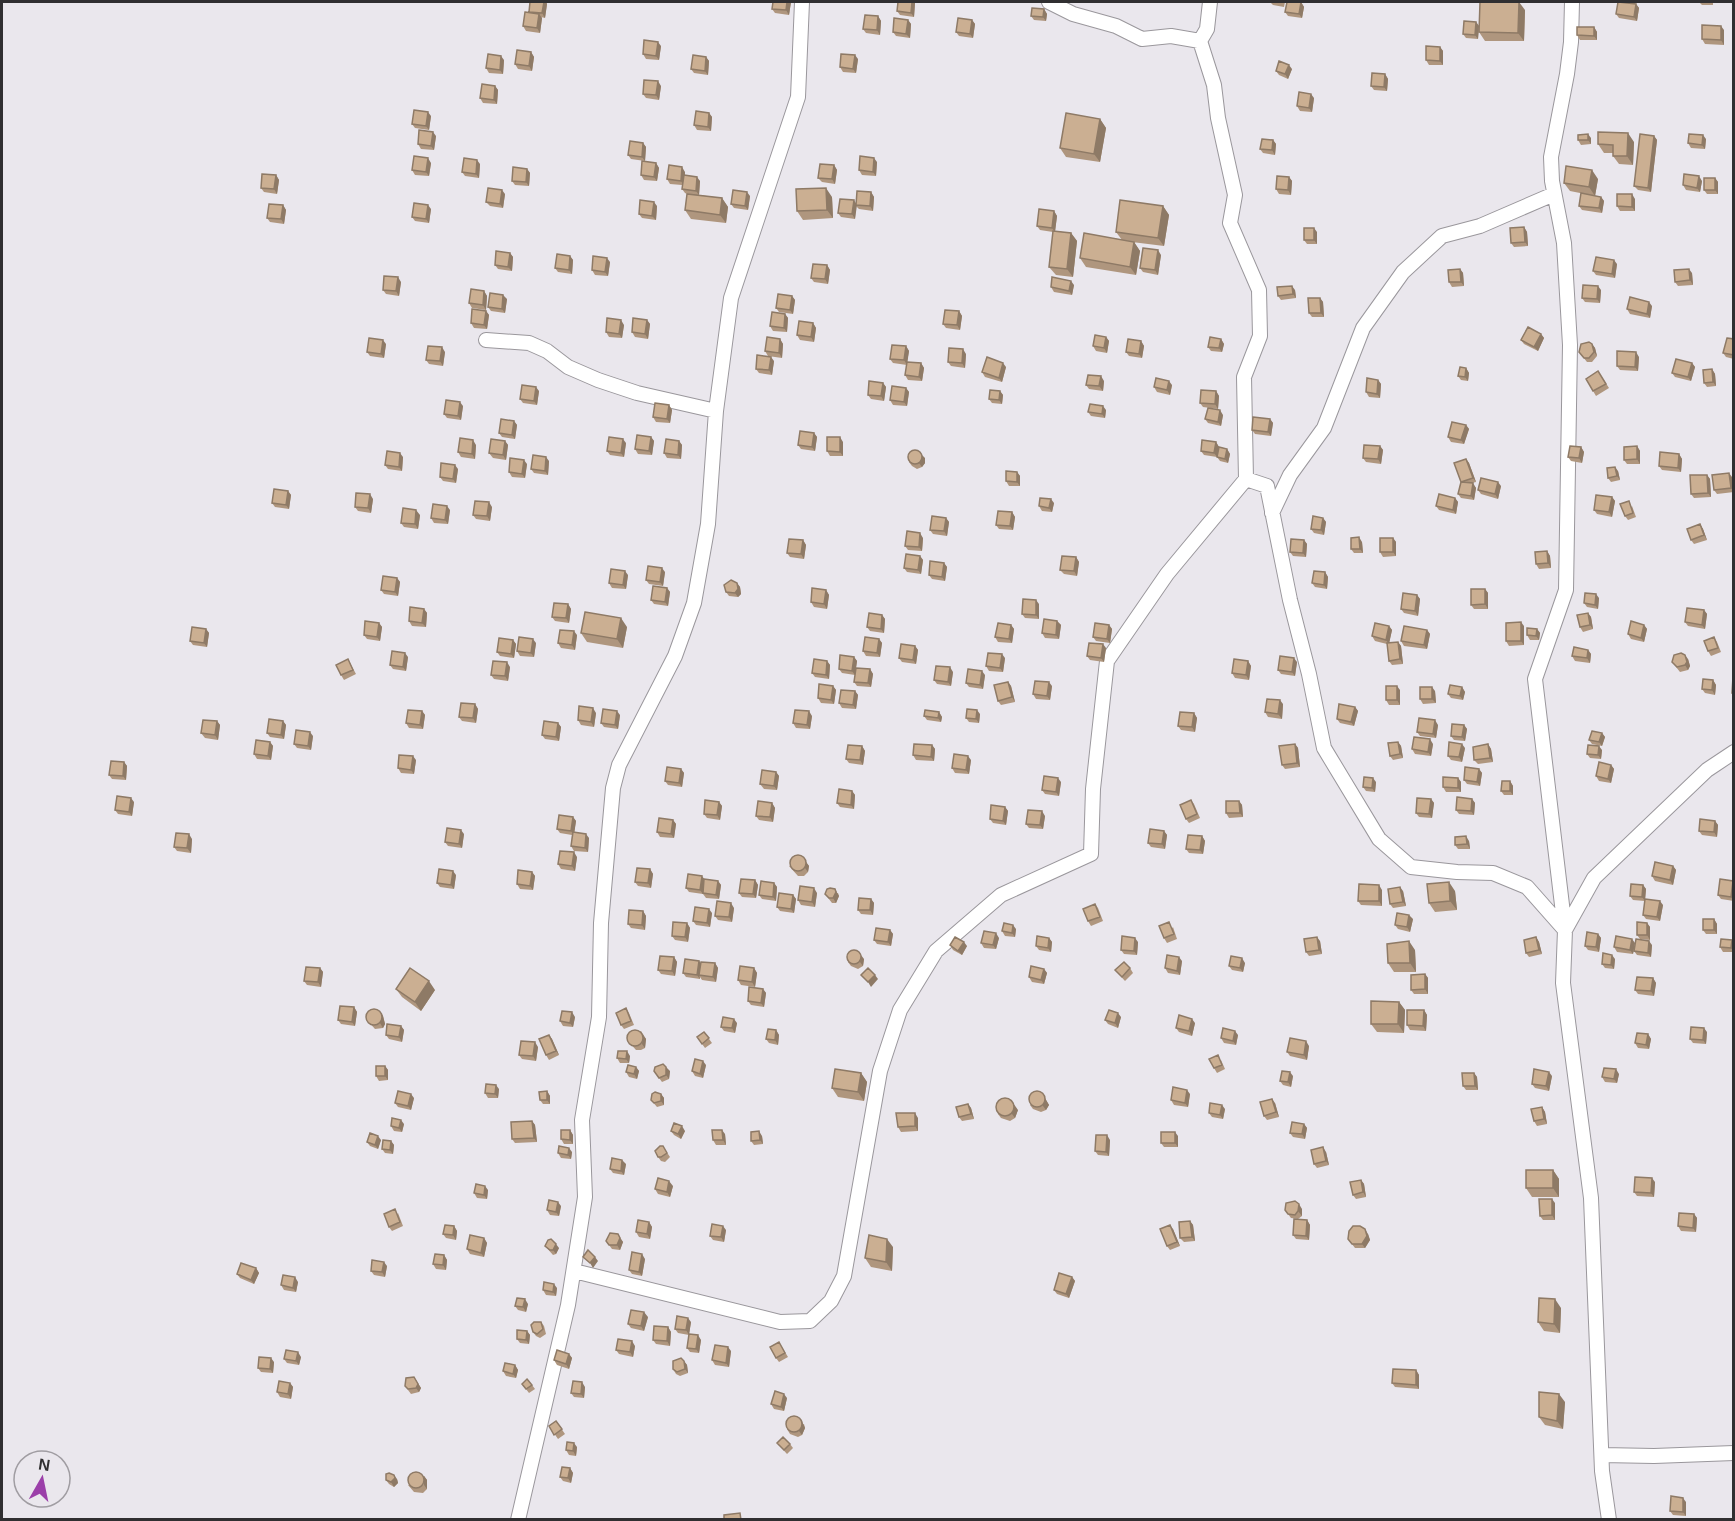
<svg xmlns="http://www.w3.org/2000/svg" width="1735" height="1521" viewBox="0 0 1735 1521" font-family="Helvetica,sans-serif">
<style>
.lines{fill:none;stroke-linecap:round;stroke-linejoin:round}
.minor-casing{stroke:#9a979c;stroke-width:16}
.minor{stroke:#fff;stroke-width:14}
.wall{fill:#af967e}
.shaded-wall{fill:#8e7a66}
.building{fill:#cbaf92;stroke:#8e7a66;stroke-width:1.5}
</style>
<rect width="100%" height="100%" fill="#eae7ed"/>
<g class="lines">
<g class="minor-casing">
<path id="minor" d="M1049,2L1073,14L1116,26L1142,39L1171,36L1200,41
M1210,2L1207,29L1200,41L1214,85L1218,118L1235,195L1230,223L1259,290L1260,336L1244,377L1246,479L1267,486L1290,600L1309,674L1324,748L1379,839L1411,867L1457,872L1493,873L1527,887L1565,930
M486,340L529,343L547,351L568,367L598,380L637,393L716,411
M1272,513L1290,475L1324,428L1363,328L1403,272L1442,236L1480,226L1554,194
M1565,930L1535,679L1566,590L1570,345L1564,243L1552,181L1551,157L1567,74L1571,42L1572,2
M574,1271L780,1322L810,1321L831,1301L844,1276L880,1071L900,1010L936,951L1001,895L1091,854L1093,789L1107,661L1167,574L1246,479
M1602,1455L1654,1456L1734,1453
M518,1520L568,1305L585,1197L582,1120L599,1017L601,923L613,788L619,765L675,656L694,603L708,524L716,411L731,298L798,97L802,2
M1609,1520L1602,1471L1591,1198L1563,983L1565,930L1594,878L1707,770L1734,752"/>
</g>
<use href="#minor" class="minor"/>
</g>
<path class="wall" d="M530,2H546L547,4L545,18L541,17L542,18L540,33L526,31L523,26L530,13L529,12Z
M773,2H791L789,15L775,13L772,9Z
M898,2H914L915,3L914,17L900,15L897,11Z
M1270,2H1285L1284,7L1273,5Z
M1301,2L1304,7L1302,18L1288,16L1285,12Z
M1699,2H1713V5H1702Z
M1636,4L1639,8L1637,21L1619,18L1616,14Z
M1044,9L1047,14L1046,21L1034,20L1031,16Z
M1525,10L1524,41H1485L1479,32Z
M878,16L881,21L880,35L866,33L863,29Z
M908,20L911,24L910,38L896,36L893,32Z
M972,20L975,24L973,38L959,36L956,32Z
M1476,22L1479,26L1478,39L1466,38L1463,34Z
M1594,27L1597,32V40H1580L1577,35Z
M1724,30V45L1705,44L1702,39Z
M661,46L659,60L646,59L643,54Z
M1440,47L1443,51V65H1429L1426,60Z
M531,52L534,57L532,71L518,69L515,64Z
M706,57L709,61L708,75L694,73L691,69Z
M858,59L856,73L843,72L840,67Z
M504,60L503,74L489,73L486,68Z
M1292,69L1288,79L1279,75L1276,71Z
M1385,74L1388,79L1387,91L1374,90L1371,86Z
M495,86L498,90L497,104L483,103L480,98Z
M661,86L659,100L646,98L643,94Z
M1314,98L1312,112L1300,111L1297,106Z
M709,113L712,117L711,131L697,130L694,125Z
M431,116L429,130L415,128L412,124Z
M1100,119L1106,128L1100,162L1066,157L1060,148Z
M436,136L434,150L421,149L418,144Z
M1654,136L1657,140L1651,192L1638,190L1634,186Z
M1591,138V144L1581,145L1578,140Z
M1706,139L1705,149L1691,148L1688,143Z
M1273,140L1276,144L1275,155L1263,153L1260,149Z
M1634,142L1633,165L1619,164L1613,156V153H1604L1598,144Z
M643,143L646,147L645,161L631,159L628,155Z
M877,162L876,176L862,175L859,170Z
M431,163L429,176L415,175L412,170Z
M656,163L659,168L657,181L644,180L641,175Z
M480,164L479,178L465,176L462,172Z
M834,165L837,170L835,184L822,182L818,178Z
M527,169L530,173L529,186L515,185L512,181Z
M685,172V175L700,181L699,195L722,198L728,207L726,223L691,219L685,210L687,194L685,193L682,189V185L670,184L667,179Z
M276,175L279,180L277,194L264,192L261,188Z
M1289,177L1292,181L1291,195L1279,194L1276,189Z
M1715,178L1718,182V194H1707L1704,190Z
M1598,179L1595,196L1570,191L1564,183Z
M1702,181L1700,192L1686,190L1683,185Z
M871,192L874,197L873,211L859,209L856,206L855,219L841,217L838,213L856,204Z
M505,194L503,208L490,206L486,202Z
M750,196L748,210L734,208L731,204Z
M832,197L833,218L803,220L797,211Z
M1601,197L1604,201L1602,213L1582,210L1579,206Z
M1635,199V211H1620L1617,206Z
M283,205L286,210L284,224L270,222L267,218Z
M657,206L656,220L642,218L639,214Z
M1163,206L1169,215L1164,246L1132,242H1134L1140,251L1136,275L1086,267L1080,258L1122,240L1116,232Z
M431,209L429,223L415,221L412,217Z
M1054,211L1057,216L1055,231L1071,233L1077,241L1073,277L1056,275L1049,267L1053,232L1040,230L1037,226Z
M1524,227L1527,232L1528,246L1514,247L1511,243Z
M1317,232V244H1307L1304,240Z
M510,253L513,257L512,271L498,269L495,265Z
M1161,255L1158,275L1143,272L1140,268Z
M570,256L573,260L572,274L558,272L555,268Z
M610,262L608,276L595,275L592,270Z
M1617,264L1615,278L1596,275L1593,271Z
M827,265L830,270L828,284L814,282L811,278Z
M1460,269L1463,273L1464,286L1452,287L1449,282Z
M1692,273L1693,285L1678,286L1675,282Z
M401,282L399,296L386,294L383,290Z
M1074,285L1072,295L1054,292L1051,287Z
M1295,290L1296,298L1281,300L1278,296Z
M1601,290L1600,303L1585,302L1582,298Z
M484,291L487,296L486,310L472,308L469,303Z
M792,296L795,300L793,314L779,312L776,308Z
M1320,298L1323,302L1324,317H1312L1309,313Z
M507,299L505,313L491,311L488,307Z
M1652,306L1650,318L1630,314L1627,309Z
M486,311L489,315L487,329L474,328L471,323Z
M959,311L962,316L960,330L946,328L943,324Z
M785,314L788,318L787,332L773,331L770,326Z
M647,320L650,324L648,339L635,337L632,332Z
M813,323L816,328L814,342L800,340L797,335Z
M624,325L622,338L609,337L606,332Z
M1541,334L1544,338L1538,351L1524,344L1521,340Z
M1106,337L1109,341L1107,353L1096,351L1093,346Z
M780,339L783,344L782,358L768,356L765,351Z
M1221,339L1224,344L1222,352L1211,351L1208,347Z
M1734,339V359L1726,357L1723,353Z
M1141,341L1144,346L1142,358L1129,356L1126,352Z
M386,344L384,358L370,356L367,352Z
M1592,344L1595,348L1597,356L1592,362H1587L1579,352Z
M906,346L909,351L907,362L921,363L924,368L922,381L908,380L905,375L907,365L893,363L890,359Z
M445,352L443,366L429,364L426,360Z
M966,354L965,368L951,366L948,362Z
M1639,357L1638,371L1620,370L1617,366Z
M774,361L772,375L759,373L756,369Z
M1692,363L1695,367L1691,381L1675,377L1672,373Z
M1006,367L1002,382L985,377L982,372Z
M1466,368L1469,373L1468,381L1461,380L1458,376Z
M1712,369L1715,374L1716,386L1707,387L1704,383Z
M1598,371L1609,388L1596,396L1586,379Z
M1378,380L1381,384L1380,398L1369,397L1366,392Z
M1104,381L1103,391L1089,389L1086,385Z
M883,383L886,387L884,401L871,399L868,395Z
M1172,385L1170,395L1157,392L1154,387Z
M906,388L909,392L907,406L893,405L890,400Z
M539,391L537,405L523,403L520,399Z
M1000,391L1003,395L1002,404L992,403L989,399Z
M1216,391L1219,396L1218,409L1203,407L1200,403Z
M669,405L672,410L670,423L656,422L653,417Z
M463,406L461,420L447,418L444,414Z
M1106,410L1105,418L1091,416L1088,412Z
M1223,415L1221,426L1208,423L1205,419Z
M1270,419L1273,423L1271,436L1255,434L1252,430Z
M514,421L517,425L515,439L502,437L499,433Z
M1466,425L1469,429L1464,444L1451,442L1448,437Z
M814,433L817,437L815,451L801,449L798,445Z
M651,437L654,441L652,455L638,454L635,449Z
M505,441L508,445L506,460L493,458L489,453Z
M679,441L682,445L681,459L667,458L664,453Z
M843,442V456H830L827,451Z
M1216,442L1219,447L1227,449L1230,454L1228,463L1220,461L1217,457L1204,455L1201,451Z
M626,443L624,457L610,455L607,451Z
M476,445L475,459L461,457L458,452Z
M1380,446L1383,450L1381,464L1366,462L1363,458Z
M1637,446L1640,451V464H1627L1624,460Z
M1581,447L1584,452L1582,463L1571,461L1568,457Z
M1679,454L1682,459L1681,472L1662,470L1659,466Z
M403,457L402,471L388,469L385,465Z
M925,458V463L922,467L917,469L912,466L909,462Z
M1466,459L1469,463L1476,482L1472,483L1476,488L1474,500L1461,498L1458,494Z
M549,461L548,475L534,473L531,469Z
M527,464L525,478L512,477L509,472Z
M458,469L456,483L443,481L440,477Z
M1618,471L1620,480L1611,482L1608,478Z
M1017,472L1020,476V486H1009L1006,481Z
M1707,475L1710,479L1711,497L1694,498L1691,494Z
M1732,477L1734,492L1717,494L1714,490Z
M1501,486L1498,499L1481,494L1478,490Z
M288,491L291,495L289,509L275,507L272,503Z
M1612,497L1615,501L1612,517L1597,514L1594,510Z
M1455,498L1458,502L1456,514L1439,510L1436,506Z
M373,499L371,513L358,511L355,507Z
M1054,503L1052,512L1042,511L1039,506Z
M1632,506L1636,517L1628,520L1625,516Z
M492,507L490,521L476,519L473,515Z
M450,510L448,524L434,523L431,518Z
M1012,512L1015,517L1013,530L999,529L996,525Z
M420,515L418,529L404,527L401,523Z
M946,518L949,522L947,536L933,534L930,530Z
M1323,518L1326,522L1324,535L1314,533L1311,529Z
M1700,524L1703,529L1707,540L1694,544L1691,540Z
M923,538L922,551L908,550L905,546Z
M1393,538L1396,542V556L1383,557L1380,552Z
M803,540L806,545L804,559L790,557L787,553Z
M1304,540L1307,544L1306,557L1293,556L1290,552Z
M1362,542L1363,553H1354L1351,549Z
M1547,551L1550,556L1551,568L1539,569L1536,564Z
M920,556L923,560L921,574L907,572L904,568Z
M1076,557L1079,562L1077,576L1064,574L1060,570Z
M944,563L947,567L945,581L932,579L929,575Z
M665,572L663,586L649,584L646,580Z
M1325,572L1328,577L1327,589L1315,587L1312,583Z
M628,575L626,589L612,588L609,583Z
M397,578L400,582L398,596L384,594L381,590Z
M737,583L740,587L741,594L738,597L729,596L726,592Z
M667,588L670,592L668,606L654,604L651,600Z
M1485,589L1488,593V609H1474L1471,605Z
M826,590L829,595L827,609L814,607L811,602Z
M1417,595L1420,599L1418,616L1404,613L1401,609Z
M1599,598L1598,609L1587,607L1584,603Z
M568,604L571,609L569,623L555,621L552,617Z
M1039,604V619L1025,618L1022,614Z
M424,609L427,613L426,627L412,626L409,621Z
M1704,610L1707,614L1705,629L1688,626L1685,622Z
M1588,613L1591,617L1593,629L1583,632L1580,627Z
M882,615L885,619L884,633L870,631L867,627Z
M1057,621L1061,625L1059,639L1045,638L1042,633Z
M379,623L382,627L380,641L367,639L364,635Z
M1011,625L1014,629L1012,643L998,642L995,637Z
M1109,625L1112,629L1110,643L1096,641L1093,637Z
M1644,625L1647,629L1644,642L1631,639L1628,634Z
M1389,626L1392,630L1389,643L1398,642L1401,646L1403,664L1392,665L1389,661L1387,644L1375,641L1372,636Z
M1524,626V645L1509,646L1506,641Z
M627,627L623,648L587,642L581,633Z
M206,629L209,633L207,647L193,645L190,641Z
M1537,629L1540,633L1539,640H1530L1527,635Z
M1427,630L1430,634L1427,649L1404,646L1401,641Z
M577,635L575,650L561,648L558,643Z
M1714,637L1717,642L1721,652L1711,656L1708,651Z
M879,639L882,643L880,657L866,656L863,651Z
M513,640L516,644L514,658L500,656L497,652Z
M536,643L534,657L520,656L517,651Z
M915,646L918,650L916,664L902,662L899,658Z
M1106,648L1104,662L1090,660L1087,656Z
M1588,650L1591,654L1590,663L1575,661L1572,656Z
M408,657L406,671L393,669L390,665Z
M854,657L857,661L856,668L870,669L873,674L871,687L857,686L854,682L855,675L842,673L839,669Z
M1005,658L1003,672L989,671L986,666Z
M348,659L356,674L344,680L341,675Z
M1688,659L1690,666L1688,670L1680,672L1672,662Z
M827,661L830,665L829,679L815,677L812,673Z
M1248,661L1251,666L1249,680L1235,678L1232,673Z
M1297,662L1295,676L1281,674L1278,670Z
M510,667L508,681L494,679L491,675Z
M953,672L951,686L937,684L934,680Z
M985,675L983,689L969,687L966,683Z
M1713,680L1716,685L1715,695L1705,693L1702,689Z
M1008,682L1011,686L1015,702L1001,705L998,701Z
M833,686L836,690L834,704L821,703L818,698Z
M1052,686L1050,700L1036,699L1033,694Z
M1462,687L1465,692L1463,700L1451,698L1448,694Z
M1400,690V705H1389L1386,700Z
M855,691L858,695L856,709L842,708L839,703Z
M1435,691L1436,703L1423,704L1420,699Z
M475,704L478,709L476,723L462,721L459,717Z
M1283,704L1282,719L1268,717L1265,712Z
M1355,707L1358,711L1354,726L1340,723L1337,719Z
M422,711L425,715L423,729L409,728L406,723Z
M939,712L942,717L941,722L927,720L924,716Z
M596,713L594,727L581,725L578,720Z
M1194,713L1197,718L1195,732L1181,730L1178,726Z
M980,714L979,723L969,722L966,718Z
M620,715L618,729L604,727L601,723Z
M812,716L810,729L796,728L793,723Z
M217,721L220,725L218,740L205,738L201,733Z
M283,721L286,725L284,739L270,737L267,733Z
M558,723L561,727L559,741L545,739L542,735Z
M1438,725L1436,738L1420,736L1417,732Z
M1464,725L1467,729L1465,741L1454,740L1451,736Z
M1602,733L1605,737L1602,746L1592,744L1589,740Z
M313,736L311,750L297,748L294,744Z
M270,742L273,746L271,760L257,759L254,754Z
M1398,742L1401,746L1403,758L1393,760L1390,756Z
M1295,744L1298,748L1300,767L1285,769L1282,765Z
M1433,744L1431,756L1415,754L1412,749Z
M1488,744L1491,749L1493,762L1478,764L1474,760Z
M932,745L935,749L934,761L916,760L913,755Z
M862,746L865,751L863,765L849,763L846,759Z
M1465,748L1462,762L1451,760L1448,756Z
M1602,750L1601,759L1590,758L1587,754Z
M416,760L414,774L401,773L398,768Z
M971,760L969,774L955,773L952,768Z
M124,762L127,766L126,780L112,779L109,775Z
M1611,765L1614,769L1611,783L1599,781L1596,776Z
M681,769L684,773L682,787L668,785L665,781Z
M1479,769L1482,773L1480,786L1467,784L1464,780Z
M776,772L779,776L777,790L764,789L760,784Z
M1458,778L1461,782V792H1446L1443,787Z
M1510,781L1513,786V795H1504L1501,791Z
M1061,782L1059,796L1045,794L1042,790Z
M1376,782L1375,792L1366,791L1363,787Z
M852,791L855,795L854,809L840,807L837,803Z
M1431,799L1434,803L1432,818L1419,817L1416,813Z
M1472,799L1475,803L1474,815L1459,814L1456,810Z
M1191,800L1194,804L1200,818L1189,823L1186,819Z
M1239,801L1242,805L1243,817L1229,818L1226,813Z
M134,802L132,816L118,814L115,810Z
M719,802L722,806L720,820L707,818L704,814Z
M772,803L775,808L773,822L759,820L756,816Z
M1005,807L1008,811L1006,825L993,823L990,819Z
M1045,816L1043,829L1029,828L1026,824Z
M573,817L576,821L574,833L589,838L588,852L574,851L571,846L572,835L560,833L557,829Z
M673,820L676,824L674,838L660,837L657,832Z
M1715,821L1718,825L1717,837L1702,835L1699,831Z
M1164,831L1167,835L1165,849L1151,847L1148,843Z
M464,834L462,848L448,846L445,842Z
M1202,836L1205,841L1203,854L1189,853L1186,849Z
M192,839L191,853L177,851L174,847Z
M1469,841L1470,849H1458L1455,845Z
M577,857L575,871L561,869L558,864Z
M806,862L809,866L808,872L804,876H798L789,866Z
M1673,866L1676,870L1673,885L1655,881L1652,876Z
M650,869L653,874L651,888L638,886L635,882Z
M532,872L535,876L533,890L520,889L517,884Z
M456,875L454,889L440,887L437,883Z
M705,879L718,881L721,885L719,899L706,898L703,894L689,892L686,888Z
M755,880L758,885L756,898L742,897L739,893Z
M1733,881L1734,901L1721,899L1718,895Z
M774,883L777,887L776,901L762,899L759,895Z
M1643,885L1646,889L1645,899L1663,905L1660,921L1646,919L1643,915L1645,901L1633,900L1630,896Z
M1382,890V906L1361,905L1358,901Z
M1403,891L1406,906L1393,908L1390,904Z
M1455,891L1457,910L1435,912L1429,903Z
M817,893L815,907L801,905L798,900Z
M838,893L839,896L836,903H832L825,894Z
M793,895L796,899L794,913L780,911L777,907Z
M871,899L874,903L873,915L861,914L858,910Z
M1095,904L1098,908L1103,921L1091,926L1088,921Z
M734,908L732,922L718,920L715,916Z
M643,911L646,916L645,930L631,928L628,924Z
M712,913L710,927L696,925L693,921Z
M1413,919L1410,932L1398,929L1395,925Z
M1714,919L1717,924V934H1706L1703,930Z
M687,923L690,928L688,942L675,940L672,936Z
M1647,923L1650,927V940L1640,939L1637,935Z
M1173,927L1177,939L1167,943L1164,938Z
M1016,929L1015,937L1005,936L1002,931Z
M890,930L893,934L891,946L877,944L874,940Z
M1598,934L1601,938L1599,952L1588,950L1585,946Z
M1536,937L1539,942L1542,954L1529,957L1526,953Z
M999,938L996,949L984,948L981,943Z
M1049,938L1052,942L1051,952L1039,950L1036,946Z
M1732,940L1734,942V952H1723L1720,947Z
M1320,941L1322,954L1309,956L1306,952Z
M1138,942L1137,955L1124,954L1121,950Z
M1635,943L1633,954L1617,952L1614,947Z
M950,945L967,946L962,955L953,950Z
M1652,945L1651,957L1637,955L1634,951Z
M1415,950L1416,972H1394L1388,963Z
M674,957L677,962L675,976L661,974L658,970Z
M864,959L863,966L858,969L851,966L848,962Z
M1615,959L1614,969L1605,968L1602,964Z
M699,961L701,963H715L718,968L716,982L702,980L700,977V979L686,977L683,973Z
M1182,961L1180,975L1168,973L1165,968Z
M1245,963L1243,972L1232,970L1229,966Z
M320,968L323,972L321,987L307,985L304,981Z
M754,968L757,973L755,987L741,985L738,980Z
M1130,968L1133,973L1125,981L1115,970Z
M1044,969L1047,973L1044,984L1032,982L1029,977Z
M1425,974L1428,978V994H1414L1411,990Z
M1653,978L1656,983L1654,996L1638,994L1635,990Z
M396,989L435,990L421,1011L402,997Z
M763,989L766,993L764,1007L751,1005L748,1001Z
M1399,1002L1405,1010L1404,1033L1377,1032L1371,1024Z
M354,1007L357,1012L355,1026L341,1024L338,1020Z
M626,1008L629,1013L634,1025L624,1029L621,1025Z
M1424,1010L1427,1015L1426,1031L1410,1030L1407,1025Z
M380,1012L383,1016L385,1024L383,1028L375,1029L366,1019Z
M575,1017L573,1027L563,1026L560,1021Z
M1121,1017L1118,1028L1108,1024L1105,1020Z
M737,1023L735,1033L724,1031L721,1027Z
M1195,1023L1192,1036L1179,1032L1176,1028Z
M401,1026L404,1030L402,1042L389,1039L386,1035Z
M776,1030L779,1035L778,1045L769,1043L766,1039Z
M641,1031L646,1039L645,1048L641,1050H636L627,1040Z
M704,1032L712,1043L705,1048L697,1037Z
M1707,1032L1706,1044L1693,1043L1690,1039Z
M1648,1034L1651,1039L1649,1049L1638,1048L1635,1043Z
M549,1035L552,1039L559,1055L549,1060L546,1055Z
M1238,1035L1236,1045L1224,1043L1221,1038Z
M1309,1046L1307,1060L1290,1056L1287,1052Z
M538,1047L536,1061L522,1059L519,1055Z
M630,1056L629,1063H620L617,1058Z
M1221,1060L1225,1069L1217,1073L1214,1068Z
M706,1065L703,1078L695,1076L692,1071Z
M385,1066L388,1070V1080L379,1081L376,1076Z
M636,1067L639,1071L637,1079L629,1077L626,1072Z
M654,1071H670L669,1079L662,1082Z
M861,1073L867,1082L864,1101L838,1097L832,1088Z
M1474,1073L1477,1077L1478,1090H1466L1463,1086Z
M1619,1074L1617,1083L1605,1082L1602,1077Z
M1293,1076L1291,1087L1283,1085L1280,1081Z
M1552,1076L1549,1091L1535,1088L1532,1084Z
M499,1089L498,1098H488L485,1093Z
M547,1091L550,1096V1104H543L540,1100Z
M1042,1093L1049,1105L1046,1110L1041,1112L1033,1109L1030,1105Z
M661,1094L664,1098V1105L657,1107L651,1100Z
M1190,1094L1188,1107L1174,1105L1171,1100Z
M414,1098L411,1110L398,1107L395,1103Z
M1275,1103L1279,1117L1267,1120L1264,1116Z
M968,1104L971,1108L974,1119L962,1121L959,1117Z
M1542,1107L1545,1112L1547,1124L1537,1126L1534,1121Z
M1225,1109L1223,1119L1212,1117L1209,1113Z
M1018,1110L1015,1118L1010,1121L1001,1118L998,1114Z
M918,1118V1131L901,1132L898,1127Z
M532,1121L535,1125L537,1142L515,1143L512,1139Z
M404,1124L402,1132L394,1131L391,1126Z
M1304,1124L1307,1128L1305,1139L1293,1137L1290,1133Z
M570,1130L573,1135V1144H564L561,1139Z
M671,1131H685L681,1139L674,1135Z
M725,1134L726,1145H716L713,1140Z
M762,1136L763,1144L754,1145L751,1141Z
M1178,1136V1147H1164L1161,1143Z
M381,1140L378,1149L370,1146L367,1142Z
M1110,1140L1109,1156L1098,1155L1095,1151Z
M391,1141L394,1145L393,1154L385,1153L382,1149Z
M666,1151L670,1157L665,1162L661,1161L658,1157Z
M572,1152L571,1159L561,1158L558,1153Z
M1326,1152L1329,1165L1317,1168L1314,1164Z
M626,1164L624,1175L613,1173L610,1169Z
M1553,1170L1559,1179V1197H1532L1526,1188Z
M1361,1180L1364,1184L1366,1197L1356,1199L1353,1195Z
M1655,1182L1654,1197L1637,1196L1634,1192Z
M673,1186L670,1197L658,1194L655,1189Z
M488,1190L487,1199L477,1198L474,1193Z
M1555,1203V1220H1543L1540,1216Z
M561,1206L559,1216L550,1215L547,1210Z
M1302,1209V1216L1298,1219L1291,1218L1285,1210Z
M398,1213L403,1226L392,1231L389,1227Z
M1694,1214L1697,1218L1696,1232L1681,1231L1678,1226Z
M1307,1220L1310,1225L1309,1240L1296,1239L1293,1235Z
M1190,1221L1193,1225L1195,1241L1184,1242L1180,1238Z
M649,1222L652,1227L650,1239L639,1237L636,1232Z
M454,1226L457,1231L456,1240L446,1238L443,1234Z
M1173,1229L1180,1246L1170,1250L1167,1246Z
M726,1230L724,1242L713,1240L710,1236Z
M618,1234L623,1242L620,1250L612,1249L606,1241Z
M1368,1234L1370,1240L1365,1248H1355L1348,1239Z
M484,1238L487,1243L484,1257L470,1254L467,1249Z
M545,1246L559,1248L556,1254L553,1255Z
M893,1247L892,1271L871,1267L865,1258Z
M444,1255L447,1260L446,1270L436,1269L433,1264Z
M645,1259L642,1276L632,1274L629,1270Z
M387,1266L385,1277L374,1275L371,1271Z
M256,1268L259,1273L254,1284L240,1278L237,1274Z
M1072,1277L1075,1281L1069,1298L1057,1294L1054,1290Z
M298,1282L296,1292L284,1290L281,1285Z
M557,1288L556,1296L546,1295L543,1290Z
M528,1304L526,1312L518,1310L515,1306Z
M1561,1308L1560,1333L1544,1331L1538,1322Z
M648,1317L644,1331L631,1328L628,1324Z
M541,1322L544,1326L546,1334L540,1338L536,1336L533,1332Z
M691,1322L689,1334L701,1340L699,1353L690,1352L687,1348L689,1335L678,1333L675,1329Z
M668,1327L671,1332L670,1346L656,1344L653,1340Z
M527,1331L530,1335L529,1344L520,1343L517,1339Z
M635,1346L633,1357L619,1354L616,1350Z
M782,1347L788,1357L779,1362L776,1358Z
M731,1351L729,1367L715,1365L712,1360Z
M569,1354L572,1358L569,1369L557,1365L554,1360Z
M301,1357L299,1365L287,1363L284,1359Z
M684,1361L687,1365L688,1373L680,1376L676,1374L673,1369Z
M274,1362L273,1373L261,1372L258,1368Z
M515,1365L518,1370L516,1378L506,1376L503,1371Z
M1416,1370L1419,1375V1389L1395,1387L1392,1383Z
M414,1377L421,1388L419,1392L411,1394L405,1386Z
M290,1383L293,1387L291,1399L280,1397L277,1392Z
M522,1384L532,1385L535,1389L529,1393Z
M585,1387L584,1398L574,1397L571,1393Z
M787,1398L784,1411L774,1409L771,1404Z
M1565,1402L1563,1429L1545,1425L1539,1417Z
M556,1421L565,1434L558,1439L549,1426Z
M804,1424L805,1428L802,1435L798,1437L790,1434L787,1429Z
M777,1443L790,1444L793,1448L787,1454Z
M577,1447L576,1456L569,1455L566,1450Z
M570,1468L573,1473L571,1483L563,1481L560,1477Z
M424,1476L427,1480V1489L423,1493L414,1492L408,1485Z
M397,1479L398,1483L394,1487L389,1484L386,1480Z
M1686,1502V1516L1673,1515L1670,1511Z"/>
<path class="shaded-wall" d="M544,2H546L547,4L545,18L542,13Z
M787,2H791L789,15L786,10Z
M912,2H914L915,3L914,17L911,13Z
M1301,2L1304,7L1302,18L1299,14Z
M1519,2L1525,10L1524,41L1518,33Z
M1636,4L1639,8L1637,21L1634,17Z
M1044,9L1047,14L1046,21L1043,17Z
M539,14L542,18L540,33L537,28Z
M878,16L881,21L880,35L877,30Z
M908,20L911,24L910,38L906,34Z
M972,20L975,24L973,38L970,34Z
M1476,22L1479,26L1478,39L1475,35Z
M1721,26L1724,30V45L1721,40Z
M1594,27L1597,32V40L1594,36Z
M658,42L661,46L659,60L656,56Z
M1440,47L1443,51V65L1440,61Z
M531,52L534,57L532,71L529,66Z
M855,55L858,59L856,73L853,69Z
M501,56L504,60L503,74L500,70Z
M706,57L709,61L708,75L705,71Z
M1289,65L1292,69L1288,79L1285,74Z
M1385,74L1388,79L1387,91L1384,87Z
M658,81L661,86L659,100L656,95Z
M495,86L498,90L497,104L494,100Z
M1311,94L1314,98L1312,112L1309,108Z
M428,112L431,116L429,130L426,126Z
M709,113L712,117L711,131L708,127Z
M1100,119L1106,128L1100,162L1094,154Z
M433,132L436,136L434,150L431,146Z
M1628,133L1634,142L1633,165L1627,156Z
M1588,134L1591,138V144L1588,140Z
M1703,135L1706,139L1705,149L1702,145Z
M1654,136L1657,140L1651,192L1648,188Z
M1273,140L1276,144L1275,155L1272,150Z
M643,143L646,147L645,161L642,157Z
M428,158L431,163L429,176L426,172Z
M874,158L877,162L876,176L873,172Z
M477,160L480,164L479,178L476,174Z
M656,163L659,168L657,181L654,177Z
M834,165L837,170L835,184L832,179Z
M682,167L685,172L684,186L681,181Z
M527,169L530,173L529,186L526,182Z
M1592,170L1598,179L1595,196L1589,187Z
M276,175L279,180L277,194L274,189Z
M1699,176L1702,181L1700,192L1697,188Z
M697,177L700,181L699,195L696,191Z
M1289,177L1292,181L1291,195L1288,190Z
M1715,178L1718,182V194L1715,190Z
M826,188L832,197L833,218L827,210Z
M502,190L505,194L503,208L500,204Z
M747,192L750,196L748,210L745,206Z
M871,192L874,197L873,211L870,206Z
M1632,194L1635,199V211L1632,207Z
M1601,197L1604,201L1602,213L1599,208Z
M722,198L728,207L726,223L720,215Z
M854,200L857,205L855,219L852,214Z
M654,202L657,206L656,220L652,216Z
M283,205L286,210L284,224L281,219Z
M428,205L431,209L429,223L426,219Z
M1163,206L1169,215L1164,246L1158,238Z
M1054,211L1057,216L1055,232L1052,228Z
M1524,227L1527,232L1528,246L1525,242Z
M1314,228L1317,232V244L1314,240Z
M1071,233L1077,241L1073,277L1067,269Z
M1134,242L1140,251L1136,275L1130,267Z
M1158,250L1161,255L1158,275L1155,270Z
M510,253L513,257L512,271L508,267Z
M570,256L573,260L572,274L569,270Z
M607,258L610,262L608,276L605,272Z
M1614,260L1617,264L1615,278L1612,274Z
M827,265L830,270L828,284L825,279Z
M1460,269L1463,273L1464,286L1461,282Z
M1689,269L1692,273L1693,285L1690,280Z
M398,277L401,282L399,296L396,291Z
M1071,281L1074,285L1072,295L1069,291Z
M1292,286L1295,290L1296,298L1293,294Z
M1598,286L1601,290L1600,303L1597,299Z
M484,291L487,296L486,310L483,305Z
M503,295L507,299L505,313L502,309Z
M792,296L795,300L793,314L790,310Z
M1320,298L1323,302L1324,317L1321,313Z
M1649,302L1652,306L1650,318L1647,314Z
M486,311L489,315L487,329L484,325Z
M959,311L962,316L960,330L957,325Z
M785,314L788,318L787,332L784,328Z
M621,320L624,325L622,338L619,334Z
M647,320L650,324L648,339L645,334Z
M813,323L816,328L814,342L811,337Z
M1541,334L1544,338L1538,351L1534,347Z
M1106,337L1109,341L1107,353L1104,348Z
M780,339L783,344L782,358L779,353Z
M1221,339L1224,344L1222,352L1219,348Z
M383,340L386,344L384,358L381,354Z
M1141,341L1144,346L1142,358L1139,354Z
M1592,344L1595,348L1597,356L1594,352Z
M906,346L909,351L907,365L904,360Z
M442,347L445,352L443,366L440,361Z
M963,349L966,354L965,368L962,363Z
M1636,352L1639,357L1638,371L1635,367Z
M771,357L774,361L772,375L769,370Z
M921,363L924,368L922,381L919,377Z
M1003,363L1006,367L1002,382L999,378Z
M1692,363L1695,367L1691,381L1688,377Z
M1466,368L1469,373L1468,381L1465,377Z
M1712,369L1715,374L1716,386L1713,382Z
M1101,376L1104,381L1103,391L1099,386Z
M1378,380L1381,384L1380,398L1377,394Z
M1169,381L1172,385L1170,395L1167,390Z
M883,383L886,387L884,401L881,396Z
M536,387L539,391L537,405L534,401Z
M906,388L909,392L907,406L904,402Z
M1000,391L1003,395L1002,404L999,400Z
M1216,391L1219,396L1218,409L1215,404Z
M460,402L463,406L461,420L458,416Z
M669,405L672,410L670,423L667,419Z
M1103,406L1106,410L1105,418L1102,414Z
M1220,410L1223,415L1221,426L1218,422Z
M1270,419L1273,423L1271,436L1268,432Z
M514,421L517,425L515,439L512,435Z
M1466,425L1469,429L1464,444L1461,440Z
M814,433L817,437L815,451L812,447Z
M651,437L654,441L652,455L649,451Z
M840,437L843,442V456L840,452Z
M623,439L626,443L624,457L621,453Z
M473,440L476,445L475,459L472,454Z
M505,441L508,445L506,460L503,455Z
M679,441L682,445L681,459L678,455Z
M1216,442L1219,447L1218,458L1214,453Z
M1380,446L1383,450L1381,464L1378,459Z
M1637,446L1640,451V464L1637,459Z
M1581,447L1584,452L1582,463L1579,458Z
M1227,449L1230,454L1228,463L1225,459Z
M400,453L403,457L402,471L399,467Z
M921,454L925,458V463L922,467L919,463Z
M1679,454L1682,459L1681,472L1678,468Z
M546,457L549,461L548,475L545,471Z
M1466,459L1469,463L1476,482L1473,478Z
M524,460L527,464L525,478L522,474Z
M455,465L458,469L456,483L453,479Z
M1615,467L1618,471L1620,480L1617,476Z
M1017,472L1020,476V486L1017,482Z
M1729,473L1732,477L1734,491L1731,488Z
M1707,475L1710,479L1711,497L1708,493Z
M1498,482L1501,486L1498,499L1495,494Z
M1473,483L1476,488L1474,500L1471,496Z
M288,491L291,495L289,509L286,505Z
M370,494L373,499L371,513L368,508Z
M1612,497L1615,501L1612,517L1609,512Z
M1455,498L1458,502L1456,514L1453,510Z
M1051,499L1054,503L1052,512L1049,508Z
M489,502L492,507L490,521L487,516Z
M447,506L450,510L448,524L445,520Z
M416,510L420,515L418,529L415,524Z
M1012,512L1015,517L1013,530L1010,526Z
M946,518L949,522L947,536L944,531Z
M1323,518L1326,522L1324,535L1321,530Z
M1700,524L1703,529L1707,540L1704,535Z
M920,533L923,538L922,551L919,547Z
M1359,537L1362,542L1363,553L1360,549Z
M1393,538L1396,542V556L1393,552Z
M803,540L806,545L804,559L801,554Z
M1304,540L1307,544L1306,557L1303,553Z
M1547,551L1550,556L1551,568L1548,563Z
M920,556L923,560L921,574L918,570Z
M1076,557L1079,562L1077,576L1074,571Z
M944,563L947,567L945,581L942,577Z
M662,568L665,572L663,586L660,582Z
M625,571L628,575L626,589L623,585Z
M1325,572L1328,577L1327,589L1324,585Z
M397,578L400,582L398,596L395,592Z
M737,583L740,587L741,594L738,597L735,593Z
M667,588L670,592L668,606L665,602Z
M1485,589L1488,593V609L1485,604Z
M826,590L829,595L827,609L824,604Z
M1596,594L1599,598L1598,609L1595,605Z
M1417,595L1420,599L1418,616L1415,611Z
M1036,600L1039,604V619L1036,615Z
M568,604L571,609L569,623L566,618Z
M424,609L427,613L426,627L422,623Z
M1704,610L1707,614L1705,629L1702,625Z
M1588,613L1591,617L1593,629L1590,625Z
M882,615L885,619L884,633L881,629Z
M621,618L627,627L623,648L617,639Z
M1057,621L1061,625L1059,639L1056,635Z
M1521,622L1524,626V645L1521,641Z
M379,623L382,627L380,641L377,637Z
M1011,625L1014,629L1012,643L1009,639Z
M1109,625L1112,629L1110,643L1107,639Z
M1644,625L1647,629L1644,642L1641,638Z
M1389,626L1392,630L1389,644L1386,640Z
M206,629L209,633L207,647L204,643Z
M1537,629L1540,633L1539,640L1536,636Z
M1427,630L1430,634L1427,649L1424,645Z
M574,631L577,635L575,650L572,645Z
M533,639L536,643L534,657L531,653Z
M879,639L882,643L880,657L877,653Z
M513,640L516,644L514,658L511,654Z
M1398,642L1401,646L1403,664L1400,659Z
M1103,644L1106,648L1104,662L1101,658Z
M915,646L918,650L916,664L913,660Z
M1588,650L1591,654L1590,663L1587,658Z
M405,653L408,657L406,671L403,667Z
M1002,654L1005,658L1003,672L1000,668Z
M1685,655L1688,659L1690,666L1688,670L1685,665Z
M854,657L857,661L855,675L852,671Z
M1294,658L1297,662L1295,676L1292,672Z
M827,661L830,665L829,679L826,675Z
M1248,661L1251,666L1249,680L1246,675Z
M507,662L510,667L508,681L505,676Z
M950,667L953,672L951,686L948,682Z
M870,669L873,674L871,687L868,683Z
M982,671L985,675L983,689L980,685Z
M1713,680L1716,685L1715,695L1712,690Z
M1008,682L1011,686L1015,702L1012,697Z
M1049,682L1052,686L1050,700L1047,696Z
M833,686L836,690L834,704L831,700Z
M1397,686L1400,690V705L1397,700Z
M1432,687L1435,691L1436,703L1432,699Z
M1462,687L1465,692L1463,700L1460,696Z
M855,691L858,695L856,709L853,705Z
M1280,700L1283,704L1282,719L1278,714Z
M475,704L478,709L476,723L473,718Z
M1355,707L1358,711L1354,726L1351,722Z
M593,708L596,713L594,727L591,722Z
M977,710L980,714L979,723L976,719Z
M422,711L425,715L423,729L420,725Z
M617,711L620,715L618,729L615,725Z
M809,711L812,716L810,729L807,725Z
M939,712L942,717L941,722L938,718Z
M1194,713L1197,718L1195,732L1192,727Z
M1435,720L1438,725L1436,738L1433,734Z
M217,721L220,725L218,740L215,735Z
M283,721L286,725L284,739L281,735Z
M558,723L561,727L559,741L556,737Z
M1464,725L1467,729L1465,741L1462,737Z
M310,732L313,736L311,750L308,746Z
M1602,733L1605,737L1602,746L1599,742Z
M1430,739L1433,744L1431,756L1428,752Z
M270,742L273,746L271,760L268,756Z
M1398,742L1401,746L1403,758L1400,754Z
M1295,744L1298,748L1300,767L1297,763Z
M1462,744L1465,748L1462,762L1459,757Z
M1488,744L1491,749L1493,762L1490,758Z
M932,745L935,749L934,761L931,757Z
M862,746L865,751L863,765L860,760Z
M1599,746L1602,750L1601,759L1598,755Z
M413,756L416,760L414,774L411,770Z
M968,756L971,760L969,774L966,770Z
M124,762L127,766L126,780L123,776Z
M1611,765L1614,769L1611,783L1608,779Z
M681,769L684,773L682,787L679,783Z
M1479,769L1482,773L1480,786L1477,782Z
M776,772L779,776L777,790L774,786Z
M1058,778L1061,782L1059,796L1056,792Z
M1373,778L1376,782L1375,792L1372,788Z
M1458,778L1461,782V792L1458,788Z
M1510,781L1513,786V795L1510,791Z
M852,791L855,795L854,809L851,805Z
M131,798L134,802L132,816L129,812Z
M1431,799L1434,803L1432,818L1429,814Z
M1472,799L1475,803L1474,815L1471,811Z
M1239,801L1242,805L1243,817L1240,813Z
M719,802L722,806L720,820L717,815Z
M772,803L775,808L773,822L770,817Z
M1005,807L1008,811L1006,825L1003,821Z
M1042,811L1045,816L1043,829L1040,825Z
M573,817L576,821L574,835L571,831Z
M673,820L676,824L674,838L671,834Z
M1715,821L1718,825L1717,837L1714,832Z
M461,830L464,834L462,848L459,844Z
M1164,831L1167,835L1165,849L1162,844Z
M189,834L192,839L191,853L187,848Z
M586,834L589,838L588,852L585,848Z
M1202,836L1205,841L1203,854L1200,850Z
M1466,836L1469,841L1470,849L1467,844Z
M574,852L577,857L575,871L572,866Z
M806,862L809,866L808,872L805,868Z
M1673,866L1676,870L1673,885L1670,880Z
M650,869L653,874L651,888L648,883Z
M453,871L456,875L454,889L451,885Z
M532,872L535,876L533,890L530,886Z
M702,876L705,880L703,894L700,890Z
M755,880L758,885L756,898L753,894Z
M718,881L721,885L719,899L716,895Z
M1734,881V901L1731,897Z
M1449,882L1455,891L1457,910L1450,901Z
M774,883L777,887L776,901L773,897Z
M1379,885L1382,890V906L1379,901Z
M1643,885L1646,889L1645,901L1642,897Z
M1400,887L1403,891L1406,906L1403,902Z
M814,888L817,893L815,907L812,902Z
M835,889L839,896L836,903L833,898Z
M793,895L796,899L794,913L791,909Z
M871,899L874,903L873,915L870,910Z
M1660,901L1663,905L1660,921L1657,917Z
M731,903L734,908L732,922L729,917Z
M709,909L712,913L710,927L707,923Z
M643,911L646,916L645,930L642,925Z
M1409,915L1413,919L1410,932L1407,927Z
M1714,919L1717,924V934L1714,930Z
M687,923L690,928L688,942L685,937Z
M1647,923L1650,927V940L1647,935Z
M1013,925L1016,929L1015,937L1012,933Z
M890,930L893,934L891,946L888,942Z
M996,933L999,938L996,949L993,945Z
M1598,934L1601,938L1599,952L1596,947Z
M1317,937L1320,941L1322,954L1319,950Z
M1536,937L1539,942L1542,954L1539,950Z
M1049,938L1052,942L1051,952L1048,948Z
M1135,938L1138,942L1137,955L1134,951Z
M1632,939L1635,943L1633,954L1630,950Z
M1732,940L1734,942V952L1731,948Z
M1409,941L1415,950L1416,972L1410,963Z
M1649,941L1652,945L1651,957L1648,953Z
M964,942L967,946L962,955L958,951Z
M861,955L864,959L863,966L860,962Z
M1612,955L1615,959L1614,969L1611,965Z
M674,957L677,962L675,976L672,971Z
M1179,957L1182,961L1180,975L1177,971Z
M1242,958L1245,963L1243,972L1240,968Z
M699,961L702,965L699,975L700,979L697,975Z
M715,963L718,968L716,982L713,977Z
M320,968L323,972L321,987L318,982Z
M754,968L757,973L755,987L752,982Z
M1044,969L1047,973L1044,984L1041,980Z
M1425,974L1428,978V994L1425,989Z
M875,975L878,979L871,987L868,982Z
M1653,978L1656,983L1654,996L1651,991Z
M429,981L435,990L421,1011L415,1002Z
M763,989L766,993L764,1007L761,1003Z
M1399,1002L1405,1010L1404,1033L1398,1024Z
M354,1007L357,1012L355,1026L352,1022Z
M1424,1010L1427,1015L1426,1031L1423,1026Z
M380,1012L383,1016L385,1024L383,1028L380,1023Z
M572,1012L575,1017L573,1027L570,1023Z
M1118,1013L1121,1017L1118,1028L1115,1023Z
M734,1019L737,1023L735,1033L732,1028Z
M1192,1019L1195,1023L1192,1036L1189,1031Z
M401,1026L404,1030L402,1042L399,1037Z
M1704,1028L1707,1032L1706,1044L1703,1040Z
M776,1030L779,1035L778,1045L775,1040Z
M1235,1031L1238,1035L1236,1045L1233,1041Z
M1648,1034L1651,1039L1649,1049L1646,1045Z
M549,1035L552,1039L559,1055L556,1051Z
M643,1035L646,1039L645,1048L642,1044Z
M1306,1041L1309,1046L1307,1060L1304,1055Z
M535,1042L538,1047L536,1061L533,1056Z
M627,1051L630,1056L629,1063L626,1059Z
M703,1061L706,1065L703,1078L700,1074Z
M385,1066L388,1070V1080L385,1076Z
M636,1067L639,1071L637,1079L634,1074Z
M666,1067L670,1071L669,1079L666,1075Z
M1616,1069L1619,1074L1617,1083L1614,1079Z
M1290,1072L1293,1076L1291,1087L1288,1082Z
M1549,1072L1552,1076L1549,1091L1546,1086Z
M861,1073L867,1082L864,1101L858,1092Z
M1474,1073L1477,1077L1478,1090L1475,1086Z
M496,1085L499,1089L498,1098L495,1094Z
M1187,1090L1190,1094L1188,1107L1185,1103Z
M547,1091L550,1096V1104L547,1100Z
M1042,1093L1049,1105L1046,1110L1043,1106Z
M411,1094L414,1098L411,1110L408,1106Z
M661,1094L664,1098V1105L661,1101Z
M1272,1099L1275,1103L1279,1117L1276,1112Z
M1011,1100L1018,1110L1015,1118L1012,1114Z
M968,1104L971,1108L974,1119L971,1114Z
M1222,1105L1225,1109L1223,1119L1220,1115Z
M1542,1107L1545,1112L1547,1124L1544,1119Z
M915,1113L918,1118V1131L915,1126Z
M401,1120L404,1124L402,1132L399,1128Z
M532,1121L535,1125L537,1142L534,1138Z
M1304,1124L1307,1128L1305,1139L1302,1134Z
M682,1126L685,1131L681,1139L678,1134Z
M570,1130L573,1135V1144L570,1140Z
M722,1130L725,1134L726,1145L723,1140Z
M759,1131L762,1136L763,1144L760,1140Z
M1175,1132L1178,1136V1147L1175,1143Z
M1107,1135L1110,1140L1109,1156L1106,1152Z
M378,1136L381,1140L378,1149L375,1145Z
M391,1141L394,1145L393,1154L390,1150Z
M1323,1147L1326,1152L1329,1165L1326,1161Z
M569,1148L572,1152L571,1159L568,1155Z
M622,1160L626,1164L624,1175L621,1171Z
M1553,1170L1559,1179V1197L1553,1188Z
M1652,1178L1655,1182L1654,1197L1651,1193Z
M1361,1180L1364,1184L1366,1197L1363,1192Z
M669,1181L673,1186L670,1197L667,1192Z
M485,1186L488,1190L487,1199L484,1195Z
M1552,1199L1555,1203V1220L1552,1215Z
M558,1202L561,1206L559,1216L556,1212Z
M1299,1204L1302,1209V1216L1298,1211Z
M1694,1214L1697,1218L1696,1232L1693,1228Z
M1307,1220L1310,1225L1309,1240L1306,1236Z
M1190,1221L1193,1225L1195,1241L1192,1237Z
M649,1222L652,1227L650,1239L647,1234Z
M1170,1225L1173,1229L1180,1246L1177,1242Z
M454,1226L457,1231L456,1240L453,1235Z
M723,1226L726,1230L724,1242L721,1237Z
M1365,1229L1368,1234L1370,1240L1365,1248L1362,1244Z
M484,1238L487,1243L484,1257L481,1253Z
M620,1238L623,1242L620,1250L617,1245Z
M887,1239L893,1247L892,1271L886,1262Z
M556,1244L559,1248L556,1254L553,1250Z
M642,1254L645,1259L642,1276L639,1272Z
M444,1255L447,1260L446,1270L443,1265Z
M595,1257L598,1261L593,1268L590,1263Z
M384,1262L387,1266L385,1277L382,1272Z
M256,1268L259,1273L254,1284L251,1280Z
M295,1277L298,1282L296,1292L293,1288Z
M1072,1277L1075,1281L1069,1298L1066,1294Z
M554,1284L557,1288L556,1296L553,1292Z
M525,1299L528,1304L526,1312L523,1307Z
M1555,1299L1561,1308L1560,1333L1554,1324Z
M644,1312L648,1317L644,1331L641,1326Z
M688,1318L691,1322L689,1335L686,1330Z
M668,1327L671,1332L670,1346L667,1341Z
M527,1331L530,1335L529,1344L526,1340Z
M698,1335L701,1340L699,1353L696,1349Z
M632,1341L635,1346L633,1357L630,1352Z
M728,1347L731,1351L729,1367L726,1363Z
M298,1352L301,1357L299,1365L296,1361Z
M569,1354L572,1358L569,1369L566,1364Z
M271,1358L274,1362L273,1373L270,1369Z
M684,1361L687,1365L688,1373L685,1369Z
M515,1365L518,1370L516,1378L513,1374Z
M1416,1370L1419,1375V1389L1416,1385Z
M414,1377L421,1388L419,1392L416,1388Z
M582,1382L585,1387L584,1398L581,1394Z
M290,1383L293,1387L291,1399L288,1394Z
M784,1394L787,1398L784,1411L781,1407Z
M1559,1394L1565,1402L1563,1429L1557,1421Z
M801,1419L805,1428L802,1435L799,1431Z
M574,1443L577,1447L576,1456L573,1451Z
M570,1468L573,1473L571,1483L568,1478Z
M394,1475L397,1479L398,1483L394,1487L391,1482Z
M424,1476L427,1480V1489L424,1485Z
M1683,1498L1686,1502V1516L1683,1512Z"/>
<path class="building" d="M530,2H544L542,13L529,12Z
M773,2H787L786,10L772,9Z
M898,2H912L911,13L897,11Z
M1287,2H1301L1299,14L1285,12Z
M1480,2H1519L1518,33L1479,32Z
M1618,2L1636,4L1634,17L1616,14Z
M1032,8L1044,9L1043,17L1031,16Z
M525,12L539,14L537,28L523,26Z
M865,15L878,16L877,30L863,29Z
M894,18L908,20L906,34L893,32Z
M958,18L972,20L970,34L956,32Z
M1464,21L1476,22L1475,35L1463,34Z
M1702,25L1721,26V40L1702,39Z
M1577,27H1594V36L1577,35Z
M644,40L658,42L656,56L643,54Z
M1426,46L1440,47V61L1426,60Z
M517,50L531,52L529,66L515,64Z
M488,54L501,56L500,70L486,68Z
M841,54L855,55L853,69L840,67Z
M693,55L706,57L705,71L691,69Z
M1279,61L1289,65L1285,74L1276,71Z
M1372,73L1385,74L1384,87L1371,86Z
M644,80L658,81L656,95L643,94Z
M482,84L495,86L494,100L480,98Z
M1299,92L1311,94L1309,108L1297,106Z
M414,110L428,112L426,126L412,124Z
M696,111L709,113L708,127L694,125Z
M1066,113L1100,119L1094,154L1060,148Z
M419,130L433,132L431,146L418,144Z
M1598,132L1628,133L1627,156H1613V145L1598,144Z
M1588,134V140H1578V135Z
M1640,134L1654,136L1648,188L1634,186Z
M1689,134L1703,135L1702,145L1688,143Z
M1262,139L1273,140L1272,150L1260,149Z
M630,141L643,143L642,157L628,155Z
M414,156L428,158L426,172L412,170Z
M860,156L874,158L873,172L859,170Z
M464,158L477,160L476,174L462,172Z
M642,161L656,163L654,177L641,175Z
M820,164L834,165L832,179L818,178Z
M669,165L682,167L681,181L667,179Z
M1566,166L1592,170L1589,187L1564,183Z
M513,167L527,169L526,182L512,181Z
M262,174L276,175L274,189L261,188Z
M1684,174L1699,176L1697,188L1683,185Z
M684,175L697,177L696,191L682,189Z
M1277,176L1289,177L1288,190L1276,189Z
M1704,178H1715V190H1704Z
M488,188L502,190L500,204L486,202Z
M826,188L827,210L797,211L796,189Z
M733,190L747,192L745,206L731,204Z
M857,191L871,192L870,206L856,205Z
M1581,193L1601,197L1599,208L1579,206Z
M687,194L722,198L720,215L685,210Z
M1617,194H1632V207L1617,206Z
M840,199L854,200L852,214L838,213Z
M640,200L654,202L652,216L639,214Z
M1120,200L1163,206L1158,238L1116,232Z
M414,203L428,205L426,219L412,217Z
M269,204L283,205L281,219L267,218Z
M1039,209L1054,211L1052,228L1037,226Z
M1524,227L1525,242L1511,243L1510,228Z
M1304,228H1314V240H1304Z
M1053,231L1071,233L1067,269L1049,267Z
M1084,233L1134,242L1130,267L1080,258Z
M1143,248L1158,250L1155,270L1140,268Z
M496,251L510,253L508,267L495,265Z
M557,254L570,256L569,270L555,268Z
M593,256L607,258L605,272L592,270Z
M1596,257L1614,260L1612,274L1593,271Z
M813,264L827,265L825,279L811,278Z
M1460,269L1461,282H1449L1448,270Z
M1689,269L1690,280L1675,282L1674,270Z
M384,276L398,277L396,291L383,290Z
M1052,277L1071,281L1069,291L1051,287Z
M1583,285L1598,286L1597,299L1582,298Z
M1292,286L1293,294L1278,296L1277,287Z
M471,289L484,291L483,305L469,303Z
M490,293L503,295L502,309L488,307Z
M778,294L792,296L790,310L776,308Z
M1630,297L1649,302L1647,314L1627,309Z
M1308,298H1320L1321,313H1309Z
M472,309L486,311L484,325L471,323Z
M945,310L959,311L957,325L943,324Z
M772,312L785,314L784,328L770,326Z
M607,318L621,320L619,334L606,332Z
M633,318L647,320L645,334L632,332Z
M799,321L813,323L811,337L797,335Z
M1528,327L1541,334L1534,347L1521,340Z
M1095,335L1106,337L1104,348L1093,346Z
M767,337L780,339L779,353L765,351Z
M1210,337L1221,339L1219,348L1208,347Z
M369,338L383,340L381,354L367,352Z
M1727,338L1734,339V355L1723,353Z
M1128,339L1141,341L1139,354L1126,352Z
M1589,342L1592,344L1594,352L1589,358H1584L1579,352L1581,344Z
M892,345L906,346L904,360L890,359Z
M428,346L442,347L440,361L426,360Z
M949,348L963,349L962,363L948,362Z
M1617,351L1636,352L1635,367L1617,366Z
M757,355L771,357L769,370L756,369Z
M987,357L1003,363L999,378L982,372Z
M1676,359L1692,363L1688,377L1672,373Z
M907,362L921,363L919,377L905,375Z
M1460,367L1466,368L1465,377L1458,376Z
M1712,369L1713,382L1704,383L1703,370Z
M1598,371L1606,384L1593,391L1586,379Z
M1088,375L1101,376L1099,386L1086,385Z
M1156,378L1169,381L1167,390L1154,387Z
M1367,378L1378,380L1377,394L1366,392Z
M869,381L883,383L881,396L868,395Z
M522,385L536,387L534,401L520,399Z
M892,386L906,388L904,402L890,400Z
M990,390L1000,391L999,400L989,399Z
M1201,390L1216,391L1215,404L1200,403Z
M446,400L460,402L458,416L444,414Z
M655,403L669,405L667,419L653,417Z
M1090,404L1103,406L1102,414L1088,412Z
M1208,408L1220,410L1218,422L1205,419Z
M1253,417L1270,419L1268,432L1252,430Z
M501,419L514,421L512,435L499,433Z
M1452,422L1466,425L1461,440L1448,437Z
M800,431L814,433L812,447L798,445Z
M637,435L651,437L649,451L635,449Z
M609,437L623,439L621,453L607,451Z
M827,437H840V452L827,451Z
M460,438L473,440L472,454L458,452Z
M491,439L505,441L503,455L489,453Z
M666,439L679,441L678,455L664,453Z
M1202,440L1216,442L1214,453L1201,451Z
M1364,445L1380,446L1378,459L1363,458Z
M1570,446L1581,447L1579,458L1568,457Z
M1637,446V459L1624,460V447Z
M1219,447L1227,449L1225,459L1217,457Z
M908 457a7 7 0 1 1 14 0a7 7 0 1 1-14 0Z
M387,451L400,453L399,467L385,465Z
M1660,452L1679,454L1678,468L1659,466Z
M533,455L546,457L545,471L531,469Z
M510,458L524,460L522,474L509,472Z
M1466,459L1473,478L1461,482L1473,483L1471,496L1458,494L1461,482L1454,463Z
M441,463L455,465L453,479L440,477Z
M1615,467L1617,476L1608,478L1607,468Z
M1006,471L1017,472V482L1006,481Z
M1729,473L1731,488L1714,490L1712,475Z
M1690,475H1707L1708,493L1691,494Z
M1481,478L1498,482L1495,494L1478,490Z
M274,489L288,491L286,505L272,503Z
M356,493L370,494L368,508L355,507Z
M1439,494L1455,498L1453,510L1436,506Z
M1596,495L1612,497L1609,512L1594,510Z
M1040,498L1051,499L1049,508L1039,506Z
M475,501L489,502L487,516L473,515Z
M1629,501L1633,513L1625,516L1620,504Z
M433,504L447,506L445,520L431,518Z
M403,508L416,510L415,524L401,523Z
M998,511L1012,512L1010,526L996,525Z
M932,516L946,518L944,531L930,530Z
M1313,516L1323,518L1321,530L1311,529Z
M1700,524L1704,535L1691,540L1687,529Z
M907,531L920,533L919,547L905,546Z
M1359,537L1360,549H1351V538Z
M1380,538H1393V552H1380Z
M789,539L803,540L801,554L787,553Z
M1291,539L1304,540L1303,553L1290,552Z
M1547,551L1548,563L1536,564L1535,552Z
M906,554L920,556L918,570L904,568Z
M1062,556L1076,557L1074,571L1060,570Z
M930,561L944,563L942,577L929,575Z
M648,566L662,568L660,582L646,580Z
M611,569L625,571L623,585L609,583Z
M1314,571L1325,572L1324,585L1312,583Z
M383,576L397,578L395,592L381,590Z
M731,580L737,583L738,589L735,593L726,592L724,585Z
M653,586L667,588L665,602L651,600Z
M812,588L826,590L824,604L811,602Z
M1471,589H1485V604L1471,605Z
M1403,593L1417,595L1415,611L1401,609Z
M1585,593L1596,594L1595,605L1584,603Z
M1023,599L1036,600V615L1022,614Z
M554,603L568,604L566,618L552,617Z
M410,607L424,609L422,623L409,621Z
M1687,608L1704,610L1702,625L1685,622Z
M585,612L621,618L617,639L581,633Z
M869,613L882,615L881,629L867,627Z
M1588,613L1590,625L1580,627L1577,615Z
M1044,619L1057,621L1056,635L1042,633Z
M365,621L379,623L377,637L364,635Z
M1631,621L1644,625L1641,638L1628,634Z
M1521,622V641H1506V623Z
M998,623L1011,625L1009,639L995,637Z
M1095,623L1109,625L1107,639L1093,637Z
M1375,623L1389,626L1386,640L1372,636Z
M1404,626L1427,630L1424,645L1401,641Z
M192,627L206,629L204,643L190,641Z
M1527,628L1537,629L1536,636L1527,635Z
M560,630L574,631L572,645L558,643Z
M519,637L533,639L531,653L517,651Z
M865,637L879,639L877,653L863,651Z
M1714,637L1718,648L1708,651L1704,641Z
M499,638L513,640L511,654L497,652Z
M1398,642L1400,659L1389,661L1387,643Z
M1089,643L1103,644L1101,658L1087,656Z
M901,644L915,646L913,660L899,658Z
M1574,647L1588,650L1587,658L1572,656Z
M392,651L405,653L403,667L390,665Z
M988,653L1002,654L1000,668L986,666Z
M1681,653L1685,655L1687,662L1685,665L1677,667L1672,662L1674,655Z
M840,655L854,657L852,671L839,669Z
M1280,656L1294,658L1292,672L1278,670Z
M348,659L353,670L341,675L336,665Z
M814,659L827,661L826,675L812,673Z
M1234,659L1248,661L1246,675L1232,673Z
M493,661L507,662L505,676L491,675Z
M936,666L950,667L948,682L934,680Z
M856,668L870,669L868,683L854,682Z
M968,669L982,671L980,685L966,683Z
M1733,677H1734V693H1732Z
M1703,679L1713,680L1712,690L1702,689Z
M1035,681L1049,682L1047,696L1033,694Z
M1008,682L1012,697L998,701L994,685Z
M819,684L833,686L831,700L818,698Z
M1450,685L1462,687L1460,696L1448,694Z
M1386,686H1397V700H1386Z
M1420,687H1432V699H1420Z
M841,690L855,691L853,705L839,703Z
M1267,699L1280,700L1278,714L1265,712Z
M461,703L475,704L473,718L459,717Z
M1339,704L1355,707L1351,722L1337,719Z
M579,706L593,708L591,722L578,720Z
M603,709L617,711L615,725L601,723Z
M967,709L977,710L976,719L966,718Z
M408,710L422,711L420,725L406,723Z
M795,710L809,711L807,725L793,723Z
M925,710L939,712L938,718L924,716Z
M1180,712L1194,713L1192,727L1178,726Z
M1419,718L1435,720L1433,734L1417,732Z
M269,719L283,721L281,735L267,733Z
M203,720L217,721L215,735L201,733Z
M544,721L558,723L556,737L542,735Z
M1452,724L1464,725L1462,737L1451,736Z
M296,730L310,732L308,746L294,744Z
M1592,731L1602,733L1599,742L1589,740Z
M1414,737L1430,739L1428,752L1412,749Z
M256,740L270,742L268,756L254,754Z
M1398,742L1400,754L1390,756L1388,743Z
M1449,742L1462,744L1459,757L1448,756Z
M914,744L932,745L931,757L913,755Z
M1295,744L1297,763L1282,765L1279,746Z
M1488,744L1490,758L1474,760L1473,747Z
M848,745L862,746L860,760L846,759Z
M1588,745L1599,746L1598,755L1587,754Z
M954,754L968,756L966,770L952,768Z
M399,755L413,756L411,770L398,768Z
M111,761L124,762L123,776L109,775Z
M1599,762L1611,765L1608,779L1596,776Z
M667,767L681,769L679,783L665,781Z
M1465,767L1479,769L1477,782L1464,780Z
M762,770L776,772L774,786L760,784Z
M1044,776L1058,778L1056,792L1042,790Z
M1364,777L1373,778L1372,788L1363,787Z
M1443,777L1458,778V788L1443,787Z
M1502,781H1510V791H1501Z
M839,789L852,791L851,805L837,803Z
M117,796L131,798L129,812L115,810Z
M1457,797L1472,799L1471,811L1456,810Z
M1417,798L1431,799L1429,814L1416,813Z
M705,800L719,802L717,815L704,814Z
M1191,800L1197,814L1186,819L1180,805Z
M758,801L772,803L770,817L756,816Z
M1226,801H1239L1240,813H1226Z
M991,805L1005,807L1003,821L990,819Z
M1028,810L1042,811L1040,825L1026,824Z
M559,815L573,817L571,831L557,829Z
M659,818L673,820L671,834L657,832Z
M1700,819L1715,821L1714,832L1699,831Z
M447,828L461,830L459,844L445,842Z
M1150,829L1164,831L1162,844L1148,843Z
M573,832L586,834L585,848L571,846Z
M176,833L189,834L187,848L174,847Z
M1188,835L1202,836L1200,850L1186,849Z
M1466,836L1467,844L1455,845V837Z
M560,851L574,852L572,866L558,864Z
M790 863a8 8 0 1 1 16 0a8 8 0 1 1-16 0Z
M1655,862L1673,866L1670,880L1652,876Z
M637,868L650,869L648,883L635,882Z
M439,869L453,871L451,885L437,883Z
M518,870L532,872L530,886L517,884Z
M688,874L702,876L700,890L686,888Z
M704,879L718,881L716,895L703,893Z
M741,879L755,880L753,894L739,893Z
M1720,879L1733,881L1731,897L1718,895Z
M761,881L774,883L773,897L759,895Z
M1449,882L1450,901L1429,903L1427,884Z
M1359,884L1379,885V901H1358Z
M1631,884L1643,885L1642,897L1630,896Z
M800,886L814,888L812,902L798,900Z
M1400,887L1403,902L1390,904L1388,889Z
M830,888L835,889L836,892L833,898H829L825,894L827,889Z
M779,893L793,895L791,909L777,907Z
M859,898L871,899L870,910H858Z
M1645,899L1660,901L1657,917L1643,915Z
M717,901L731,903L729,917L715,916Z
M1095,904L1100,917L1088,921L1083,909Z
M695,907L709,909L707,923L693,921Z
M629,910L643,911L642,925L628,924Z
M1397,913L1409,915L1407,927L1395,925Z
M1703,919H1714V930H1703Z
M673,922L687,923L685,937L672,936Z
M1169,922L1174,934L1164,938L1159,926Z
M1637,922L1647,923V935H1637Z
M1004,923L1013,925L1012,933L1002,931Z
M876,928L890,930L888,942L874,940Z
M984,931L996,933L993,945L981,943Z
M1587,932L1598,934L1596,947L1585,946Z
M1037,936L1049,938L1048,948L1036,946Z
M1122,936L1135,938L1134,951L1121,950Z
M1616,936L1632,939L1630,950L1614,947Z
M955,937L964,942L958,951L950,945Z
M1317,937L1319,950L1306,952L1304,939Z
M1536,937L1539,950L1526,953L1524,940Z
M1636,939L1649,941L1648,953L1634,951Z
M1721,939L1732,940L1731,948L1720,947Z
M1409,941L1410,963H1388L1387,944Z
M847 957a7 7 0 1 1 14 0a7 7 0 1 1-14 0Z
M1603,953L1612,955L1611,965L1602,964Z
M1167,955L1179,957L1177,971L1165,968Z
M660,956L674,957L672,971L658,970Z
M1231,956L1242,958L1240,968L1229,966Z
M685,959L699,961L697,975L683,973Z
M701,962L715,963L713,977L699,975Z
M1124,962L1130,968L1122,977L1115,970Z
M740,966L754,968L752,982L738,980Z
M1031,966L1044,969L1041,980L1029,977Z
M306,967L320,968L318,982L304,981Z
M410,968L429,981L415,1002L396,989Z
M868,968L875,975L868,982L861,975Z
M1425,974V989L1411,990V975Z
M1637,977L1653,978L1651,991L1635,990Z
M749,987L763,989L761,1003L748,1001Z
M1371,1001L1399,1002L1398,1024H1371Z
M340,1006L354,1007L352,1022L338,1020Z
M626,1008L631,1021L621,1025L616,1013Z
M366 1017a8 8 0 1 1 16 0a8 8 0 1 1-16 0Z
M1109,1010L1118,1013L1115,1023L1105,1020Z
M1407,1010H1424L1423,1026L1407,1025Z
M562,1011L572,1012L570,1023L560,1021Z
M1179,1015L1192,1019L1189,1031L1176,1028Z
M723,1017L734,1019L732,1028L721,1027Z
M387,1024L401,1026L399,1037L386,1035Z
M1691,1027L1704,1028L1703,1040L1690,1039Z
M1223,1028L1235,1031L1233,1041L1221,1038Z
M768,1029L776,1030L775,1040L766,1039Z
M627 1038a8 8 0 1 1 16 0a8 8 0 1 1-16 0Z
M704,1032L709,1038L702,1044L697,1037Z
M1637,1033L1648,1034L1646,1045L1635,1043Z
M549,1035L556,1051L546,1055L539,1039Z
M1290,1038L1306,1041L1304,1055L1287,1052Z
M521,1041L535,1042L533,1056L519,1055Z
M618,1051H627L626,1059L617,1058Z
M1218,1055L1222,1065L1214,1068L1209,1059Z
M695,1059L703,1061L700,1074L692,1071Z
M663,1064L666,1067V1075L659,1078L654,1071L655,1067Z
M628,1065L636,1067L634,1074L626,1072Z
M376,1066H385V1076H376Z
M1604,1068L1616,1069L1614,1079L1602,1077Z
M835,1069L861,1073L858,1092L832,1088Z
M1534,1069L1549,1072L1546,1086L1532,1084Z
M1282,1071L1290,1072L1288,1082L1280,1081Z
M1462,1073H1474L1475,1086H1463Z
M486,1084L496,1085L495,1094L485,1093Z
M1173,1087L1187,1090L1185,1103L1171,1100Z
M398,1091L411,1094L408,1106L395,1103Z
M547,1091V1100H540L539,1092Z
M1029 1099a8 8 0 1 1 16 0a8 8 0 1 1-16 0Z
M655,1092L661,1094V1101L654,1103L651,1100L652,1094Z
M996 1107a9 9 0 1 1 18 0a9 9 0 1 1-18 0Z
M1272,1099L1276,1112L1264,1116L1260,1102Z
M1210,1103L1222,1105L1220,1115L1209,1113Z
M968,1104L971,1114L959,1117L956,1107Z
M1542,1107L1544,1119L1534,1121L1531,1109Z
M896,1113H915V1126L898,1127Z
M392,1118L401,1120L399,1128L391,1126Z
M532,1121L534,1138L512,1139L511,1122Z
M1292,1122L1304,1124L1302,1134L1290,1133Z
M674,1123L682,1126L678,1134L671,1131Z
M561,1130H570V1140L561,1139Z
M712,1130H722L723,1140H713Z
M759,1131L760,1140L751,1141V1132Z
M1161,1132H1175V1143H1161Z
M370,1133L378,1136L375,1145L367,1142Z
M1096,1135H1107L1106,1152L1095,1151Z
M383,1140L391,1141L390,1150L382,1149Z
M559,1146L569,1148L568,1155L558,1153Z
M660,1146H663L667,1153L661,1157H658L655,1151Z
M1323,1147L1326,1161L1314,1164L1311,1150Z
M612,1158L622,1160L621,1171L610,1169Z
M1526,1170H1553V1188H1526Z
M1635,1177L1652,1178L1651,1193L1634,1192Z
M658,1178L669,1181L667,1192L655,1189Z
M1361,1180L1363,1192L1353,1195L1350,1182Z
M476,1184L485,1186L484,1195L474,1193Z
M1539,1199H1552V1215L1540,1216Z
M549,1200L558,1202L556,1212L547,1210Z
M1295,1201L1299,1204L1298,1211L1295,1215L1288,1214L1285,1210L1286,1203Z
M395,1209L400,1222L389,1227L384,1214Z
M1679,1213L1694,1214L1693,1228L1678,1226Z
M1294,1219L1307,1220L1306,1236L1293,1235Z
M638,1220L649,1222L647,1234L636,1232Z
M1190,1221L1192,1237L1180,1238L1179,1222Z
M712,1224L723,1226L721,1237L710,1236Z
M445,1225L454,1226L453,1235L443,1234Z
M1170,1225L1177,1242L1167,1246L1160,1229Z
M1353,1226H1360L1365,1229L1367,1236L1362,1244H1352L1348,1239L1349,1231Z
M610,1233L618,1234L620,1238L617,1245H609L606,1241Z
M470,1235L484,1238L481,1253L467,1249Z
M869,1235L887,1239L886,1262L865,1258Z
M551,1239L556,1244L553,1250H550L545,1246L548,1240Z
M588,1250L595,1257L590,1263L583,1257Z
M632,1252L642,1254L639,1272L629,1270Z
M435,1254L444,1255L443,1265L433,1264Z
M372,1260L384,1262L382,1272L371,1271Z
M241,1263L256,1268L251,1280L237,1274Z
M1059,1273L1072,1277L1066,1294L1054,1290Z
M283,1275L295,1277L293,1288L281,1285Z
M544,1282L554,1284L553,1292L543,1290Z
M517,1298L525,1299L523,1307L515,1306Z
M1539,1298L1555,1299L1554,1324L1538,1322Z
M631,1310L644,1312L641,1326L628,1324Z
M677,1316L688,1318L686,1330L675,1329Z
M534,1322H541L543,1329L537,1334L533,1332L531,1325Z
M654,1326L668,1327L667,1341L653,1340Z
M517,1330L527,1331L526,1340L517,1339Z
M689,1334L698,1335L696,1349L687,1348Z
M618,1339L632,1341L630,1352L616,1350Z
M779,1342L785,1353L776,1358L770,1347Z
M715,1345L728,1347L726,1363L712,1360Z
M286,1350L298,1352L296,1361L284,1359Z
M557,1350L569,1354L566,1364L554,1360Z
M259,1357L271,1358L270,1369L258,1368Z
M681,1358L684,1361L685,1369L677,1372L673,1369V1361Z
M505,1363L515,1365L513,1374L503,1371Z
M1393,1369L1416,1370V1385L1392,1383Z
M414,1377L418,1384L416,1388L408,1389L405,1386L406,1378Z
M527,1379L532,1385L526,1389L522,1384Z
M279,1381L290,1383L288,1394L277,1392Z
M573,1381L582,1382L581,1394L571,1393Z
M775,1391L784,1394L781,1407L771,1404Z
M1539,1392L1559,1394L1557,1421L1539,1417Z
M786 1424a8 8 0 1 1 16 0a8 8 0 1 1-16 0Z
M556,1421L562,1429L554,1435L549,1426Z
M783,1437L790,1444L784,1450L777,1443Z
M567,1442L574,1443L573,1451L566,1450Z
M562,1467L570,1468L568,1478L560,1477Z
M408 1480a8 8 0 1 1 16 0a8 8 0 1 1-16 0Z
M389,1473L394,1475L395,1478L391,1482L386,1480V1474Z
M1671,1496L1683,1498V1512L1670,1511Z
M740,1513L741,1520H724V1515Z"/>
<rect width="1735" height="1521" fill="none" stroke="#302f31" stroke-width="6"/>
<g transform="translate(42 1479) rotate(9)"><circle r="28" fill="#eae7ed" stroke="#a09da2" stroke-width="1.5"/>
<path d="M0-4.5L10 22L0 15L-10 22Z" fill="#9b3fa9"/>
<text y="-9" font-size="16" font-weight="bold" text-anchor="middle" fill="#302f31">N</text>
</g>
</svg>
